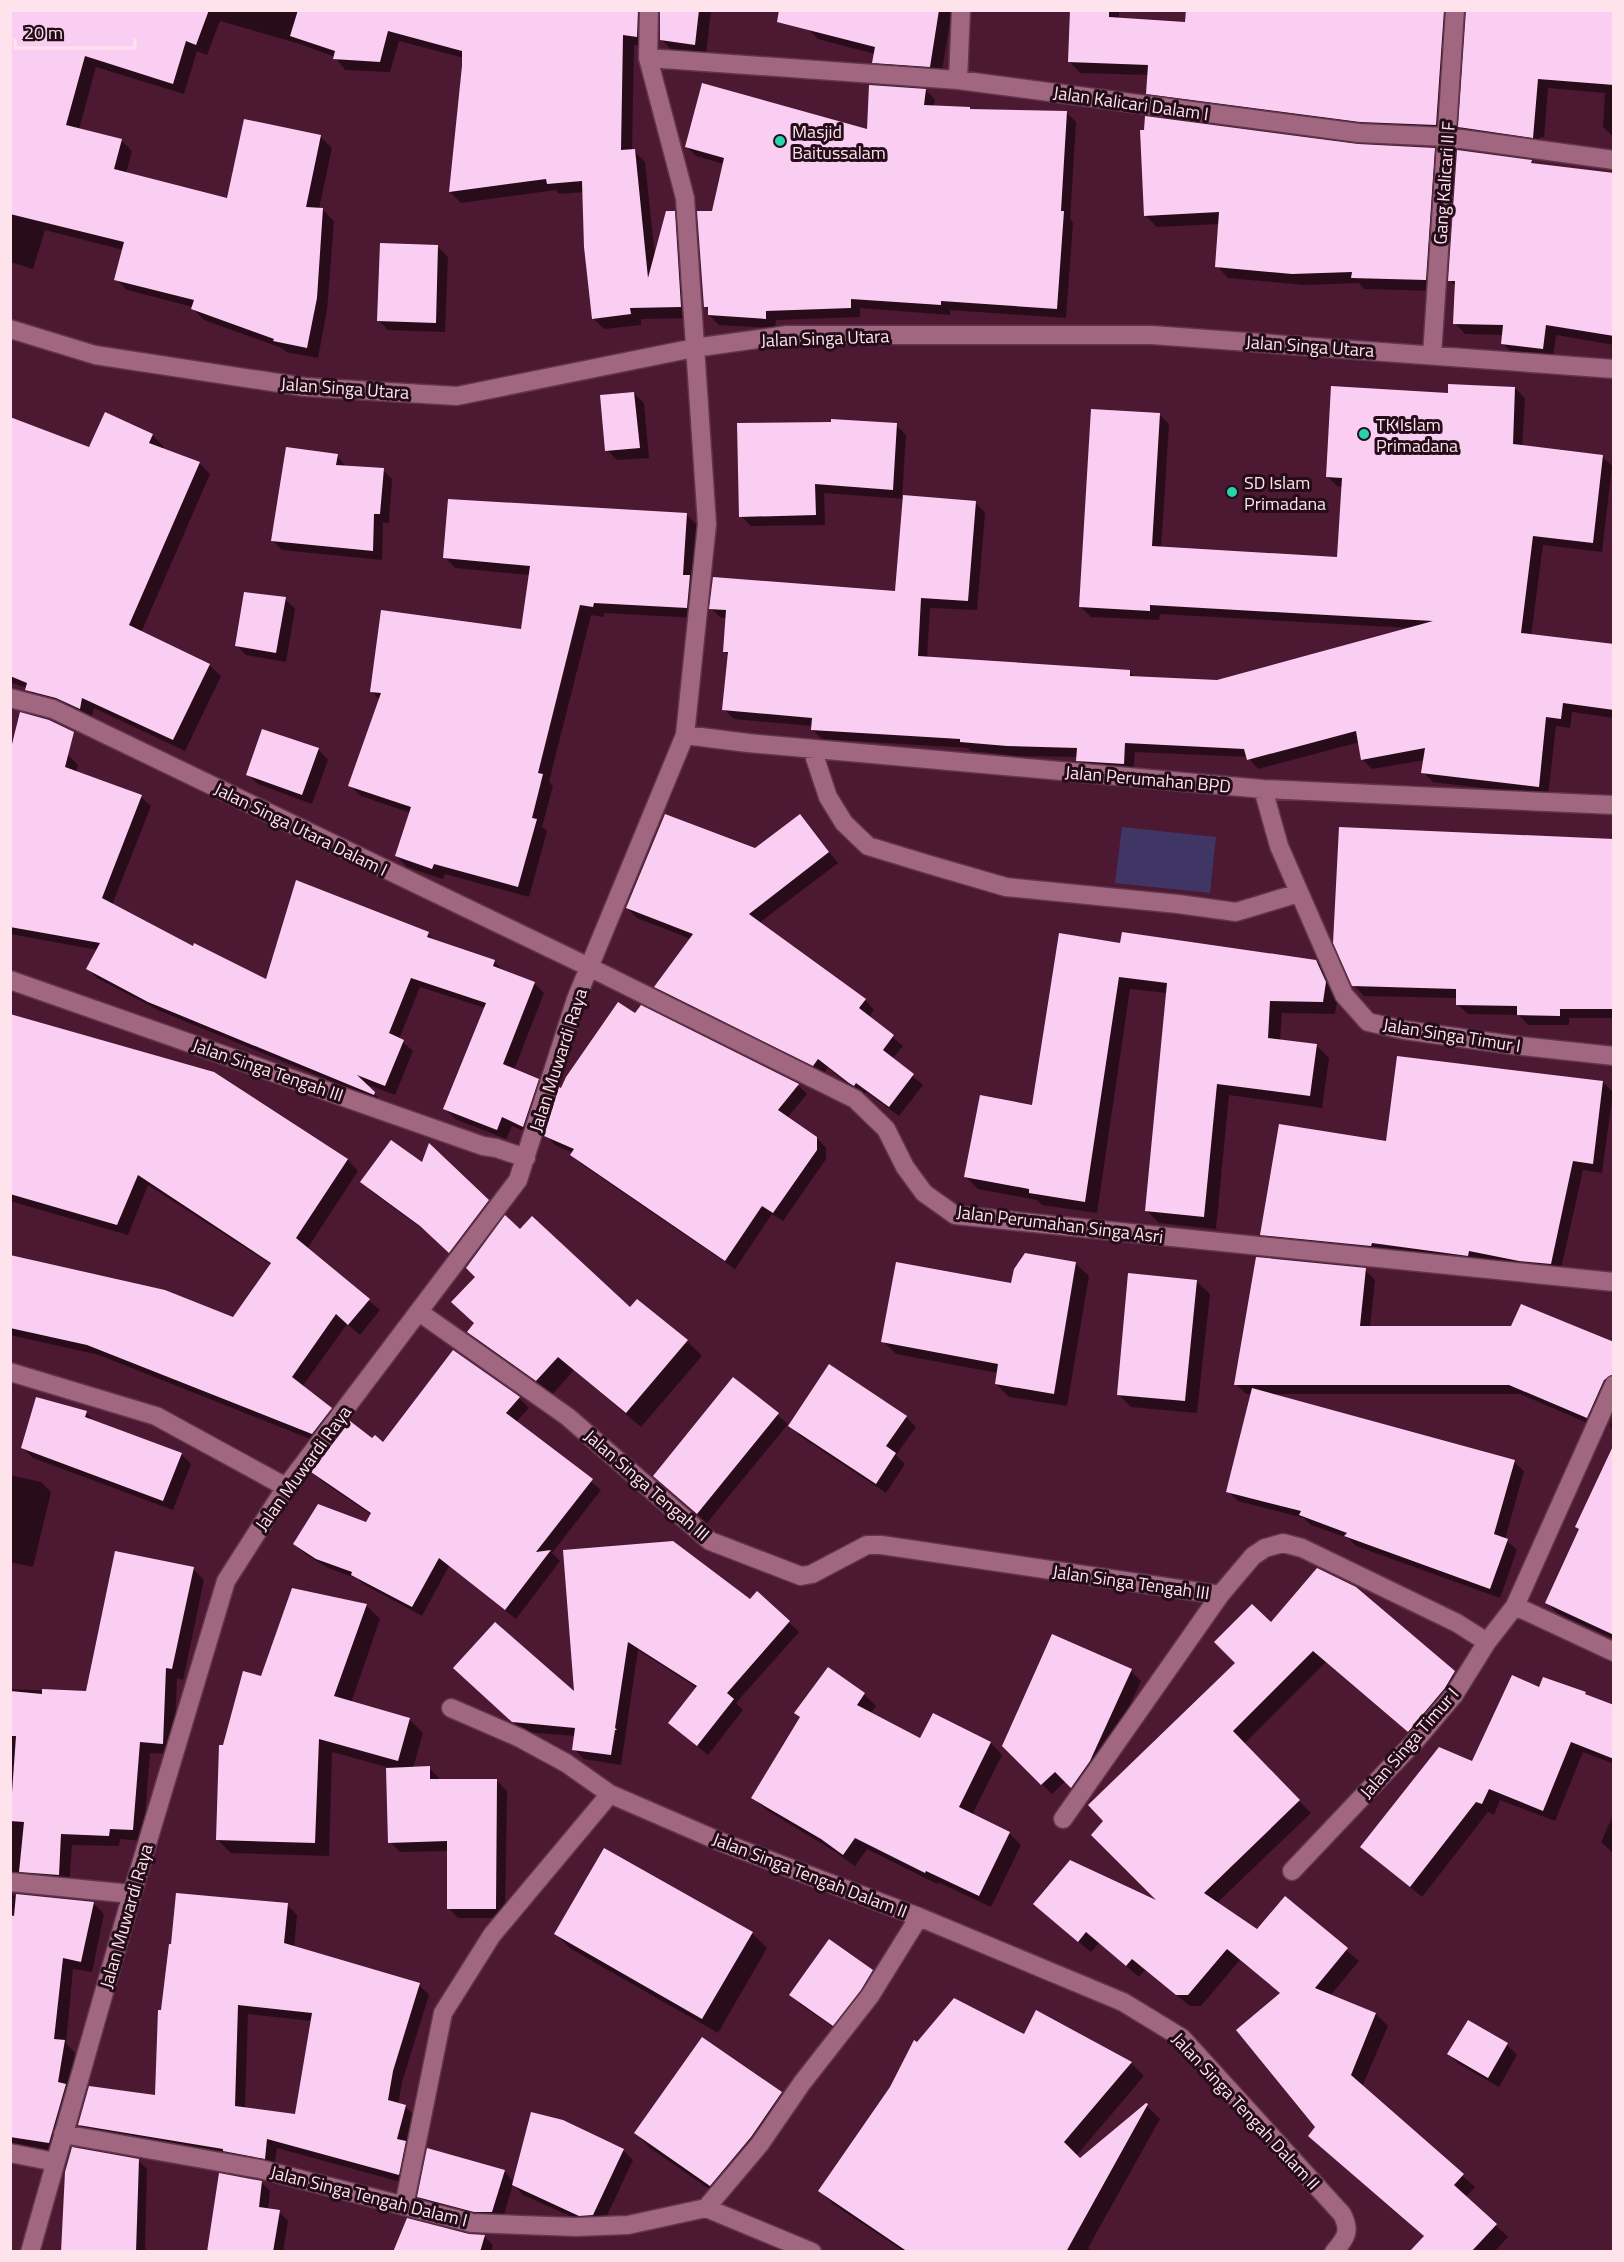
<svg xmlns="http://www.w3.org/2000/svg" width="1624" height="2262" viewBox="0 0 1624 2262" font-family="'Titillium Web',sans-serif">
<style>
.green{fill:#403665}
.shadow{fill:#0007;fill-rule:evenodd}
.building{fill:#facef2;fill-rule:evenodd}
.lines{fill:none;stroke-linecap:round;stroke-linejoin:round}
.street-casing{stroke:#61364d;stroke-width:21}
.street{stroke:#a16680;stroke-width:18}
.poi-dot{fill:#27d5ad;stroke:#240d18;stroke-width:2}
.labels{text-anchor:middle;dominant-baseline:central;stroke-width:6;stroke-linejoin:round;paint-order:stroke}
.street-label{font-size:18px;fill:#fee3ed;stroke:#240d18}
.poi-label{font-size:18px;fill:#fee3ed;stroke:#240d18;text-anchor:start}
</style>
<rect width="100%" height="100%" fill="#4c1832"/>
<path class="green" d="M1122,827L1216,837L1210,893L1115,883Z"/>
<path class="shadow" d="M10,10H658L650,15L648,47L634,45L632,151H634L645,162L655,257L674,213L685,224L691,318L641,319V325L604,329L593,318L584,192L559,194L556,190L461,203L450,192L464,58L399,41L390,72L345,70L335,57L300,44L220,21L207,55L197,51L184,94L96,67L79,129L121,140L132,151L126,173L229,200L321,137L332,148L319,209L323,210L334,221L327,310L318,358L286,352L282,348L204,320L193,309V307L127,290L116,279L124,250L45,230L33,269L10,262Z
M660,10H711L706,55L672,50L661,39Z
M811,10H952L941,77L885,73L874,62L875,54L818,39L807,28Z
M1071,10H1119V19L1187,23V10H1460L1446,135L1159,104L1148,93L1149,75L1080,73L1070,62Z
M1614,10V137L1603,127L1605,93L1548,88L1544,137H1540L1539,147L1471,137L1460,127Z
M926,90L935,100L934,107L970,108L972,111L1066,112L1076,122L1070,219L1073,223L1066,318L950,310V315L860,308V317L776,320L775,328L719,325L709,315V311L705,306L713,212L724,164L696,156L686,146L869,131Z
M1357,146L1434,149L1445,161L1437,291L1364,289L1359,283L1305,285L1228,278L1217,266L1220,224L1157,227L1145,215Z
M1538,172L1614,179V345L1556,335L1553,358L1513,354L1502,343L1503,335L1465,334L1455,323L1456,287L1450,280Z
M438,247L448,257L445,332L388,330L378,320Z
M1515,388L1525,398L1522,447L1603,457L1612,466L1602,552L1543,545L1531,636L1614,645V718L1572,712L1570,728L1556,726L1548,796L1433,782L1423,772L1425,760L1372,769L1363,760L1360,742L1258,769L1248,757L1135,752L1133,773L1087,770L1078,760V757L1017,756L971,751L968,748L822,739L812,729L813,726L734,719L724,709L729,656L724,651L727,618H721L711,608L897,592L905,499L824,493L825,525L751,526L741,516L896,425L906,435L902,497L976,503L985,513L977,610L930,608L927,658L1130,672L1136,678L1217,682L1410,628L1160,614L1159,620L1091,617L1081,607L1159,414L1169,424L1161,549L1339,559L1343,487L1337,486L1327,476L1449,394Z
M634,393L644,403L649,458L617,460L607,450Z
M10,419L90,449L152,435L164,447L163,449L199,463L210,474L141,633L209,665L221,676L185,751L94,708L91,719L38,701L27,688L10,682Z
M337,456L346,467L383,470L392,479L389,523L383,522L382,560L282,550L273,541Z
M686,514L697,525L693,580L697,618L604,613V617L591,615L549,782L553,786L542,827L547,831L529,897L445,874L443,879L407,867L396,856L411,813L361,796L350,786L380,700L372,692L522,630L530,575L455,568L445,557Z
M285,599L295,609L286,662L246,655L236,645Z
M263,730L319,750L328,760L312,804L258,784L248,775Z
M10,739L68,755L78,765L76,772L141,797L151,806L112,905L194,948L267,981L428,934L435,941L494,962L504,971L534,983L544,993L514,1070L538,1080L548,1090L533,1135L512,1126L506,1139L455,1119L445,1109L485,1008L420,987L399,1039L413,1051L395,1095L363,1083L384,1103L160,1011L97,978L88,969L98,950L10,934Z
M800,816L838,863L759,923L865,1000L874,1010L869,1017L903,1046L892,1059L923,1085L899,1116L866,1092L864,1095L860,1093L828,1068L823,1074L666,996L656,987L691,939L637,918L627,908L755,850Z
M1121,945L1316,961L1328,974L1338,995L1335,1014L1282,1013L1280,1041L1317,1046L1329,1058L1322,1108L1229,1095L1216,1229L1159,1223L1147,1211L1167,993L1130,989L1097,1213L1042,1205L1037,1200L978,1189L965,1176L1034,1107Z
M1614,961V1018H1569V1025H1528L1519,1015L1468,1014L1457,1004L1458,998L1364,996L1354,985Z
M635,1015L798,1085L807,1094L787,1118L817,1138L826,1148V1159L783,1221L772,1214L735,1269L581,1164L572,1155L573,1153L555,1145L546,1135Z
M10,1031L213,1073L348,1160L358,1171L307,1249L380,1310L360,1335L347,1324L302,1387L342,1419L323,1444L99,1355L10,1335V1264L234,1318L272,1265L148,1185L128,1235L10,1201Z
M1603,1082L1613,1092L1602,1173L1583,1170L1560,1273L1272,1244L1262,1234L1388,1143Z
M423,1165L488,1201L498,1211L460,1261L432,1236L372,1192L362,1182Z
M520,1231L630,1310L687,1341L702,1356L641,1427L574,1370L552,1395L484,1347L469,1332L475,1324L477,1277Z
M1075,1263L1089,1276L1067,1406L1009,1397L996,1384L998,1373L896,1354L883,1341L1013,1285Z
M1365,1270L1375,1280L1370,1327L1614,1344V1393L1597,1427L1520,1394H1272L1514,1462L1524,1471L1505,1539L1517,1550L1500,1598L1356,1546L1348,1538L1311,1525L1304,1518L1238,1501L1228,1491L1252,1394H1246L1236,1384Z
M1197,1282L1210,1294L1197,1413L1131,1407L1119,1395Z
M454,1352L519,1398L529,1408L516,1422L601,1490L552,1553L560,1561L516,1619L449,1566L422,1616L363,1584L358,1579L328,1568L305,1554L295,1544L367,1524L372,1515L323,1482L313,1472L373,1440L383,1444Z
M734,1379L788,1424L707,1523L665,1486Z
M86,1413L95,1422L181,1454L191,1464L173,1510L33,1458L23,1448Z
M906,1417L916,1427L896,1455L905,1464L886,1493L800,1436L790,1426Z
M1614,1417V1430L1610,1426Z
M1614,1448V1639L1557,1613L1547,1603L1581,1531Z
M10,1475L41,1482L51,1492L33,1567L10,1562Z
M564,1551L750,1601L757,1593L799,1632L736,1703L743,1710L708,1755L670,1723L697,1688L638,1650L621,1765L584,1759L574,1749L576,1736L524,1732L465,1678L575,1695Z
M193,1569L204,1580L183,1680L177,1678L174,1754L150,1753L143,1841L120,1839L119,1846L72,1845L69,1886L10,1890V1689L87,1692Z
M1355,1588L1466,1685L1421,1743L1326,1662L1244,1744L1311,1813L1217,1903L1257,1931L1285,1898L1359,1961L1330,1996L1376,2014L1388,2026L1362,2087L1475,2187L1466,2197L1508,2237L1494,2252H1434L1425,2237L1317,2127L1281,1994L1240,1960L1201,2006H1190L1145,1970L1139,1977L1099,1943L1091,1952L1047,1916L1162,1905L1238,1663L1271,1625Z
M366,1605L380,1619L351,1703L409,1719L423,1733L413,1768H429L439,1778V1781H497L507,1791L505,1918H458L449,1908V1851L400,1852L390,1842L387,1767L332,1752L329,1856L231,1853L217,1839L224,1747L262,1678Z
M828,1669L864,1694L876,1706L870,1714L921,1740L933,1715L991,1743L1002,1755L972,1815L1009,1833L1021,1845L991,1907L938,1882L937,1884L867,1849L855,1866L834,1851L765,1809L753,1798Z
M1131,1671L1141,1681L1100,1771L1082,1797L1066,1781L1052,1794L1004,1746Z
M1540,1689L1585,1693L1589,1697L1614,1707V1764L1583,1752L1555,1821L1500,1800L1494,1815L1488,1812L1422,1897L1362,1847L1473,1763Z
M1614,1813V1854L1601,1842Z
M10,1895L93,1903L104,1914L92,1972L73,1969L66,2043L75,2053L60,2153L10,2145Z
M287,1905L297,1915L294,1948L419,1985L429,1995L402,2082L398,2105L405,2106L415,2116L408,2184L277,2148L274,2168L89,2135L80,2125L157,2097ZM248,2014L312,2021L296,2115L245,2108Z
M752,1933L767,1948L718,2033L571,1949L556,1934Z
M872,1971L882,1981L843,2034L801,2005L791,1995Z
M1468,2022L1507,2045L1517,2055L1499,2087L1459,2064L1449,2054Z
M1024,2036L1131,2063L1144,2076L1076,2156L1080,2160L1146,2105L1160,2119L1088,2248L1093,2252H905L833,2204L820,2191Z
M781,2093L796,2108L766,2152L725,2200L650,2148L636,2133Z
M623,2150L633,2160L603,2224L590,2225L523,2195L513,2184L502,2222L429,2207L419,2197L504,2171L514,2182Z
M138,2160L147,2169L145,2248L148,2252H63Z
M261,2182L270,2191L268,2210L279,2212L288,2221L283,2252H208Z
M469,2235L484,2236L493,2245L491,2252H395Z"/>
<path class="building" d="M10,10H209L196,45L186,41L173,84L85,56L66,125L122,139L114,169L227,198L244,119L321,135L306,207L323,208L317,298L307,348L273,341L274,339L191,309L194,300L114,280L124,242L10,214Z
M298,10H638L637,37L623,35L621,150L635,149L648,278L666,211H675L681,307L630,308L631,314L592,319L584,247L582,181L547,184L546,179L449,192L462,66V51L388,31L380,62L333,59L335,51L290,36Z
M660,10H699L695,45L660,40Z
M779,10H939L930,67L872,63L875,47L777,22Z
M1070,10H1109V17L1185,22L1186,10H1444L1436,125L1360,122L1146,94L1148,65L1068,62Z
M1466,10H1614V85L1538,79L1533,138L1458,127Z
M702,83L867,129L869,85L926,89L924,105L970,107V109L1067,111L1061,211H1064L1057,309L941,301V305L851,299V308L766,311V319L708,315V307H704L697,211H712L724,158L685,147Z
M1145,116L1358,144L1435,148L1426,280L1351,278L1352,272L1292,274L1215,267L1219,212L1144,216L1140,130H1144Z
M1457,150L1532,160L1531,163L1614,173V336L1546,325L1543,349L1501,344L1503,325L1453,324L1455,281H1448Z
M380,243L438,245L436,323L377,321Z
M1448,384L1515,387L1513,444L1603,455L1593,543L1533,536L1521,633L1614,644V710L1563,703L1561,719L1546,717L1539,787L1421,773L1425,748L1361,760L1356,731L1247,760L1244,749L1125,743L1124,764L1076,761L1077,748L1007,746L960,742V739L811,730L812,718L722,710L728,652H723L726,610L709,609L713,577L895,591L903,495L976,501L968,601L921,598L918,656L1130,670V676L1217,680L1433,621L1150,605V611L1079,607L1091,409L1160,413L1152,546L1337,557L1342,478L1326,477L1331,386L1448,393Z
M634,392L640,448L605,451L600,395Z
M105,412L153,434L149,443L200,462L129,625L210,664L173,740L82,698L80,709L56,698L25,690L27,683L10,676V417L89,447Z
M831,419L897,423L893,490L815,484L816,515L739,517L737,423L831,422Z
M286,447L338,454L336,465L384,468L380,514H374L373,551L271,541Z
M448,499L687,513L683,575H690L687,608L594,603L593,607L580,605L538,773L543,774L532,818L537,819L518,887L434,864L432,869L395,856L411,807L348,786L381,693L370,692L381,610L521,629L530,566L443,558Z
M244,592L286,597L276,653L235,646Z
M20,712L49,720L74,732L65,767L142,795L102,898L193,946L194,943L266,979L296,880L429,932L427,937L495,960L493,966L535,982L503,1064L539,1079L523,1127L502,1117L497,1130L443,1109L486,1003L411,978L389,1033L404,1040L385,1086L357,1075L375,1092L374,1095L148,1002L86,969L100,943L10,927V752Z
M262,729L319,748L302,795L246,775Z
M665,814L755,848L800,814L829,852L749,914L866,999L859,1008L894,1035L883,1050L914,1074L889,1107L856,1083L854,1086L849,1083L818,1059L813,1066L654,987L693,934L626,908Z
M1339,827L1614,839V1009H1560V1016L1517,1015V1006L1456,1005V989L1352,986L1333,943Z
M1122,932L1316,960L1326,982L1323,1002L1270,1001L1268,1038L1317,1044L1310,1096L1217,1084L1204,1217L1145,1211L1167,983L1119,977L1085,1202L1029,1193V1189L964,1177L980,1095L1032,1105L1059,933L1120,943Z
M618,1002L635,1013L641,1005L799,1084L778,1110L817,1137V1150L773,1213L762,1206L725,1261L570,1155L574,1149L544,1136L559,1087L561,1088L566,1077Z
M10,1014L214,1072L348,1159L296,1238L370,1299L348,1325L336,1314L292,1377L332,1408L312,1434L87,1345L10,1328V1255L165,1290L233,1317L271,1263L138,1175L117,1225L10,1194Z
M1397,1056L1603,1081L1593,1164L1573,1161L1551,1264L1519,1261L1469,1251L1468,1256L1372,1243L1371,1246L1260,1235L1279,1124L1386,1141Z
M391,1140L422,1162L429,1143L489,1200L449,1253L420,1226L360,1182Z
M505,1215L520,1229L532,1216L630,1307L637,1299L688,1340L626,1413L558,1357L536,1381L467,1332L474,1323L451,1302L475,1277L466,1268Z
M1025,1253L1076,1262L1054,1394L995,1384L998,1364L881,1342L896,1262L1011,1283L1014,1269Z
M1256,1257L1366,1268L1360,1326H1511L1521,1304L1614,1342V1374L1604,1380L1587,1418L1509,1385H1234Z
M1128,1273L1197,1280L1185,1401L1117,1395Z
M453,1350L520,1397L506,1413L593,1479L536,1552L551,1550L505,1610L439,1558L412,1607L351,1575L352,1572L316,1559L293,1544L318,1504L366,1522L371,1513L311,1472L350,1421L372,1438L375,1435L383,1442Z
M829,1364L907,1416L886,1446L896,1453L876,1484L788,1426Z
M733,1377L779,1413L697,1514L653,1476Z
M1252,1388L1515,1460L1494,1534L1508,1539L1490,1589L1344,1536L1347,1533L1299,1515L1301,1511L1226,1492Z
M36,1397L87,1411L85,1417L182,1453L163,1501L21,1448Z
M1614,1444V1635L1545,1603L1579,1529L1575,1527Z
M673,1541L750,1599L757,1591L790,1621L727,1693L734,1699L697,1746L668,1723L697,1686L628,1642L615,1728L617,1730H615L611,1755L572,1750L575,1728L512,1722L453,1668L495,1622L574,1691L563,1550Z
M115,1551L194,1567L172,1669L166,1668L163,1744L140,1742L133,1830L110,1829L109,1836L61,1834L59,1875L19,1872L24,1822L10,1821L16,1736H10V1691L42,1694V1689L86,1691Z
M1317,1568L1356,1587L1455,1671L1445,1688L1408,1732L1313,1651L1233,1731L1300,1800L1204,1893L1257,1929L1285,1896L1348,1948L1315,1988L1376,2013L1351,2075L1464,2174L1454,2185L1497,2224L1471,2252H1409L1424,2236L1308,2136L1315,2127L1236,2030L1280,1993L1227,1949L1188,1995H1176L1132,1959L1126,1966L1086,1932L1078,1942L1033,1904L1070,1860L1156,1900L1091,1835L1103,1821L1088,1805L1235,1663L1214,1642L1252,1604L1271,1622Z
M292,1588L367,1604L334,1696L410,1718L398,1761L319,1739L315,1843L216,1840L219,1745H223L243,1671L261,1676Z
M1052,1634L1132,1669L1090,1761L1071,1788L1055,1772L1041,1785L1002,1746Z
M828,1667L865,1693L857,1705L920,1738L933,1713L991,1742L959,1807L1010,1832L979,1896L926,1871L925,1873L855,1838L843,1855L821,1839L751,1798L800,1717L794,1713Z
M1512,1675L1539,1687L1543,1677L1586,1692L1585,1694L1614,1705V1759L1571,1742L1543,1811L1489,1789L1482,1804L1476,1802L1410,1887L1360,1847L1439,1747L1472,1761Z
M430,1766V1779H497L496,1909H447V1841L388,1843L386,1768Z
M604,1848L753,1932L702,2019L554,1934Z
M176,1893L288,1903L284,1943L420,1983L393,2071L388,2100L406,2105L397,2139L406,2141L399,2175L267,2139L265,2159L223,2151V2149L78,2125L89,2086L155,2095L158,2010H161L169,1944H171ZM238,2005L312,2013L295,2114L235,2106Z
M16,1894L94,1902L81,1962L63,1958L54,2039L65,2040L58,2082L66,2084L49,2143L10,2137V1915L14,1916Z
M829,1939L873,1970L861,1990L833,2026L789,1995Z
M954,1998L1024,2034L1036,2010L1132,2062L1064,2142L1080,2158L1146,2103L1148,2104L1066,2252H908L818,2191L890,2087L914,2040L917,2042Z
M1468,2020L1508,2043L1488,2078L1447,2054Z
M702,2037L782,2092L751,2137L710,2186L634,2133Z
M531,2112L563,2120L624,2149L593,2215L579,2216L512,2185Z
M72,2147L139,2159L136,2252H61L65,2172Z
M427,2148L505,2170L492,2212H474L417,2197Z
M219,2173L262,2181L259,2207L280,2210L273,2252H207Z
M407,2218L469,2234L485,2235L480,2252H393Z"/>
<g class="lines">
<g class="street-casing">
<path id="street" d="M648,58L958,80L1359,133L1447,137L1614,160
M958,80L961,10
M10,329L95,355L305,387L457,396L694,348L787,335H1152L1614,369
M1432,355L1455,10
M10,698L53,709L589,967L855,1099L886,1129L905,1167L924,1193L955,1215L1614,1282
M685,735L748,743L1263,789L1614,805
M812,749L828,797L844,823L868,846L927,864L1006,887L1178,904L1236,912L1299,893
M1263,789L1279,846L1344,995L1368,1022L1404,1030L1512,1045L1614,1056
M10,980L483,1146L496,1148L526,1158
M419,1312L568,1417L710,1541L801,1576L812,1574L867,1545H881L1220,1595
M10,1372L156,1416L286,1487
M1515,1606L1614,1652
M451,1708L520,1738L566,1763L610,1794L721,1842L919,1917L1123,2002L1182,2038L1342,2214C1351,2231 1346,2238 1334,2252
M1063,1819L1220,1595L1253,1556L1265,1548L1283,1543L1302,1548L1457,1623L1487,1642
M1292,1871L1416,1740L1454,1695L1487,1642L1515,1606L1614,1385
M10,1882L132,1894
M63,2134L260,2169L472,2223L576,2227L628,2225L706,2208L812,2252
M10,2153L55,2162
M404,2206L443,2013L492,1935L610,1794
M706,2208L760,2144L802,2083L870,1996L919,1917
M30,2252L132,1894L226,1581L286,1487L518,1180L576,999L685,735L707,524L685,198L648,58L649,10"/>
</g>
<use href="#street" class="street"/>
</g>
<g class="poi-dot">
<circle cx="780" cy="141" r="6"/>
<circle cx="1364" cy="434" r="6"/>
<circle cx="1232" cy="492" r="6"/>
</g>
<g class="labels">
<g class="street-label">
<text transform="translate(1131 103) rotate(8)">Jalan Kalicari Dalam I</text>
<text transform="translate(1444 183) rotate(-86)">Gang Kalicari II F</text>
<text transform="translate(825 338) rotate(-2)">Jalan Singa Utara</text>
<text transform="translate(1310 346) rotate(4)">Jalan Singa Utara</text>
<text transform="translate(345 388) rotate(4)">Jalan Singa Utara</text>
<text transform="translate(1148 779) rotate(5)">Jalan Perumahan BPD</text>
<text transform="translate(301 829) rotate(26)">Jalan Singa Utara Dalam I</text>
<text transform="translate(1452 1035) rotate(9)">Jalan Singa Timur I</text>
<text transform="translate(558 1060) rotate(-72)">Jalan Muwardi Raya</text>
<text transform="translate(268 1070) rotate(19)">Jalan Singa Tengah III</text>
<text transform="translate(1060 1224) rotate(7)">Jalan Perumahan Singa Asri</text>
<text transform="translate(303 1468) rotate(-54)">Jalan Muwardi Raya</text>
<text transform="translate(647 1485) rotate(41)">Jalan Singa Tengah III</text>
<text transform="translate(1131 1582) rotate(8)">Jalan Singa Tengah III</text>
<text transform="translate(1409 1743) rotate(-49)">Jalan Singa Timur I</text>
<text transform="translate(810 1875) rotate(21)">Jalan Singa Tengah Dalam II</text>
<text transform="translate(126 1916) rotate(-74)">Jalan Muwardi Raya</text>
<text transform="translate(1246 2111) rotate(47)">Jalan Singa Tengah Dalam II</text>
<text transform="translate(369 2196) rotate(14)">Jalan Singa Tengah Dalam I</text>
</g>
<g class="poi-label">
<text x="792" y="131">Masjid<tspan x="792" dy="21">Baitussalam</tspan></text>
<text x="1376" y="424">TK Islam<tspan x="1376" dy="21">Primadana</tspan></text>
<text x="1244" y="482">SD Islam<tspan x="1244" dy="21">Primadana</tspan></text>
</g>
</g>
<rect width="1624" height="2262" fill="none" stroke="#fee3ed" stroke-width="24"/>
<path d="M15 39v9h120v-9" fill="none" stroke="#fee3ed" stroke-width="3"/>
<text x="24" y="39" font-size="18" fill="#fee3ed" stroke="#240d18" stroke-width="4.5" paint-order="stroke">20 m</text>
</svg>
